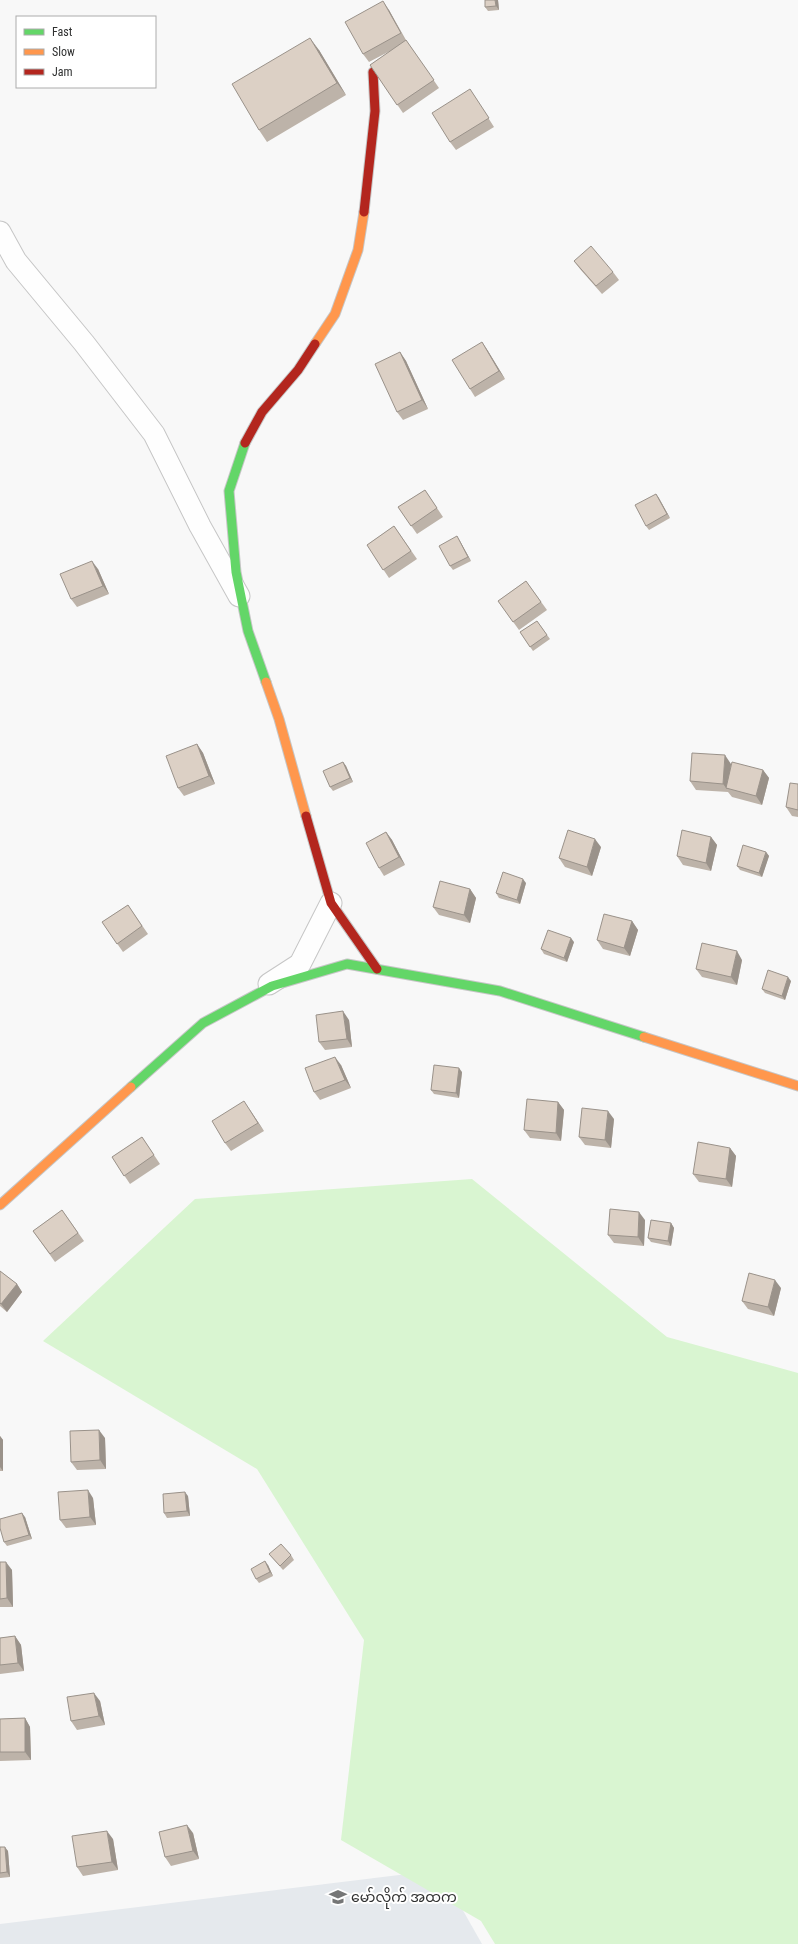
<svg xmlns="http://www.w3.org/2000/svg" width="798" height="1944" viewBox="0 0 798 1944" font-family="'Roboto Condensed','Noto Sans Myanmar',sans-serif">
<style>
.built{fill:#e5e9ed}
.green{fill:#d9f5d1}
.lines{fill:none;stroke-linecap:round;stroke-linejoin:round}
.street-casing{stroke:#c6c6c6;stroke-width:23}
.fast-casing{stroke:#c6c6c6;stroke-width:11}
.slow-casing{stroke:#c6c6c6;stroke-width:11}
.jam-casing{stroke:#c6c6c6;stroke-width:11}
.street{stroke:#fefefe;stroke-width:21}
.fast{stroke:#63d668;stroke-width:9}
.slow{stroke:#ff974d;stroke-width:9}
.jam{stroke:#b3261e;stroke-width:9}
.wall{fill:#bdb3a9}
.shaded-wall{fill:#9a928a}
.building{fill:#dcd0c5;stroke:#9a928a}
.labels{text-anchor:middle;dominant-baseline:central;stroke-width:4;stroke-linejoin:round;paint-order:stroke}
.poi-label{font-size:14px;fill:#2f3030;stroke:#fff;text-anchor:start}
</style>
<rect width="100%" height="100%" fill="#f8f8f8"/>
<path class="built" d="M440,1870L482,1944H0V1924Z"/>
<path class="green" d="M472,1179L667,1337L798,1373V1944H495L481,1921L341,1840L364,1640L257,1469L43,1341L195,1199Z"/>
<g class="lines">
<g class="street-casing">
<path id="street" d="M0,232L16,261L84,343L154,434L200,526L239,596
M269,984L300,964L331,903"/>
</g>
<g class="fast-casing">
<path id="fast" d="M245,443L229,491L236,572L248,631L266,682
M131,1087L203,1023L272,986L347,964L500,991L644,1037"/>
</g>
<g class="slow-casing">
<path id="slow" d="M315,344L335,314L358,250L364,212
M266,682L279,719L306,816
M644,1037L798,1086
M0,1205L131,1087"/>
</g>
<g class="jam-casing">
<path id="jam" d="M364,212L375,111L373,72
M245,443L262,412L298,370L315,344
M306,816L331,903L377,969"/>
</g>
<use href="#street" class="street"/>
<use href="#fast" class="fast"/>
<use href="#slow" class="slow"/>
<use href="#jam" class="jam"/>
</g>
<path class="wall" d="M498,0L499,10L488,11L485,7Z
M389,10L406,40L439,88L403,113L370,65L390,51L369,62L363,54Z
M319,50L346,95L267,142L259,130Z
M470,89L494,127L456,150L450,142Z
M574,261L613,272L619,280L602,294L580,269Z
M482,342L488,351L505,379L475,397L470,389Z
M400,352L406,361L428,409L403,420L397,412Z
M425,490L443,517L417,534L398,507Z
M656,494L670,518L649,530L646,526Z
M394,526L417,559L389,578L367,545Z
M457,536L471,561L453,570L450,566Z
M98,569L109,594L77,607L71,599Z
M526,581L547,610L519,630L498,601Z
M537,621L550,639L533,651L520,632Z
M197,744L203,753L215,784L184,796L178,788Z
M343,762L346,766L353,782L333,791L330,787Z
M731,764L730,770H763L769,778L762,805L732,797L728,792L696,790L690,781Z
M798,784V817L792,816L786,807Z
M386,832L392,840L405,865L384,876L379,868Z
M711,837L717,845L711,871L683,865L677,856Z
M601,847L592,876L565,867L559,858Z
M766,852L769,856L762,877L740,870L737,866Z
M526,883L520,904L499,898L496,893Z
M470,889L476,898L470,923L439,915L433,907Z
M128,905L148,934L123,952L102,922Z
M632,921L638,930L630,956L603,949L597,940Z
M574,942L567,962L544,954L541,949Z
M742,960L737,985L702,977L696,969Z
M791,981L785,1000L765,993L762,989Z
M349,1020L352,1047L325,1050L319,1042Z
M341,1065L351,1088L320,1100L314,1092Z
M462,1072L459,1098L434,1094L431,1090Z
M558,1102L564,1110L561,1141L530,1138L524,1130Z
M250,1110L264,1131L231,1151L225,1143Z
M614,1119L611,1148L585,1145L579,1137Z
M142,1137L160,1164L130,1184L112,1157Z
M730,1148L736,1156L732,1187L699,1182L693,1174Z
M62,1210L84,1241L55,1262L33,1231Z
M645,1220L644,1246L614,1243L608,1235Z
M671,1223L674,1228L671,1246L651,1242L648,1238Z
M0,1271L17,1284L22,1292L7,1312L0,1306Z
M781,1288L774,1316L748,1309L742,1301Z
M0,1436L3,1440V1471H0Z
M105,1438L106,1469L77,1470L71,1462Z
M188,1496L190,1516L167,1518L164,1513Z
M93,1498L96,1525L66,1528L60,1520Z
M25,1517L32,1539L7,1546L4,1542Z
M269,1554L291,1555L294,1560L283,1570Z
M0,1562L12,1570L13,1607H0Z
M268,1565L273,1576L259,1583L256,1579Z
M15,1636L21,1645L24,1671L0,1674V1638Z
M100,1701L105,1725L77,1730L71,1721Z
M25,1718L30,1727L31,1760L0,1761V1719Z
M193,1833L199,1859L171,1866L165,1857Z
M113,1839L118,1870L83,1876L77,1867Z
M0,1847L8,1851L10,1877L0,1878Z"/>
<path class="shaded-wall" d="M495,0H498L499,10L496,6Z
M383,1L389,10L406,42L401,33Z
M310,38L319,50L346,95L337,83Z
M482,342L488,351L505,379L499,371Z
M400,352L406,361L428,409L422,400Z
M656,494L659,498L670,518L667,514Z
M457,536L460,541L471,561L468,557Z
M92,561L98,569L109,594L103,586Z
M197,744L203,753L215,784L209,776Z
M725,755L731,764L729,789H727L723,784Z
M343,762L346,766L353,782L350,778Z
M763,770L769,778L762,805L756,796Z
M386,832L392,840L405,865L399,857Z
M711,837L717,845L711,871L706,863Z
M595,839L601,847L592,876L587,867Z
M766,852L769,856L762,877L759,873Z
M523,879L526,883L520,904L517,900Z
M470,889L476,898L470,923L464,915Z
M632,921L638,930L630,956L624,948Z
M571,938L574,942L567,962L564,958Z
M737,951L742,960L737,985L731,977Z
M788,977L791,981L785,1000L782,996Z
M343,1011L349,1020L352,1047L347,1039Z
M335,1057L341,1065L351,1088L345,1080Z
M459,1068L462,1072L459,1098L456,1093Z
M244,1101L264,1131L258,1123Z
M558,1102L564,1110L561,1141L556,1133Z
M608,1111L614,1119L611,1148L605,1140Z
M730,1148L736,1156L732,1187L726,1179Z
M639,1212L645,1220L644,1246L638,1237Z
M671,1223L674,1228L671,1246L668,1241Z
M775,1280L781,1288L774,1316L768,1307Z
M17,1284L22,1292L7,1312L1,1304Z
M99,1430L105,1438L106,1469L100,1460Z
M0,1436L3,1440V1471L0,1467Z
M88,1490L93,1498L96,1525L90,1517Z
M185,1492L188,1496L190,1516L187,1511Z
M22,1513L25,1517L32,1539L29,1535Z
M265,1561L268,1565L273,1576L270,1572Z
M6,1562L12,1570L13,1607L7,1598Z
M15,1636L21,1645L24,1671L18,1663Z
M94,1693L100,1701L105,1725L99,1716Z
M25,1718L30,1727L31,1760L25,1752Z
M187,1825L193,1833L199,1859L193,1851Z
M107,1831L113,1839L118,1870L112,1862Z
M5,1847L8,1851L10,1877L7,1872Z"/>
<path class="building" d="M485,0H495L496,6L485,7Z
M383,1L401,33L363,54L345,22Z
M310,38L337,83L259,130L232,84Z
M406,40L434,80L397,105L370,65Z
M470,89L489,118L450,142L432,113Z
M591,246L613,272L596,286L574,261Z
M482,342L499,371L470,389L452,360Z
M400,352L422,400L397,412L375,364Z
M425,490L437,508L411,526L398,507Z
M656,494L667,514L646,526L635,505Z
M394,526L411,551L383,570L367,545Z
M457,536L468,557L450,566L439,546Z
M92,561L103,586L71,599L60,574Z
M526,581L541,602L513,622L498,601Z
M537,621L547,635L530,647L520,632Z
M197,744L209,776L178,788L166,756Z
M692,753L725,755L723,784L690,781Z
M343,762L350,778L330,787L323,771Z
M732,762L763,770L756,796L726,788Z
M790,783L798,784V810L786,807Z
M568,830L595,839L587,867L559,858Z
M682,830L711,837L706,863L677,856Z
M386,832L399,857L379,868L366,843Z
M743,845L766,852L759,873L737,866Z
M503,872L523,879L517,900L496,893Z
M440,881L470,889L464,915L433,907Z
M128,905L142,926L117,944L102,922Z
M604,914L632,921L624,948L597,940Z
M548,930L571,938L564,958L541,949Z
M702,943L737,951L731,977L696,969Z
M768,970L788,977L782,996L762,989Z
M343,1011L347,1039L319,1042L316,1015Z
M335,1057L345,1080L314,1092L305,1068Z
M434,1065L459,1068L456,1093L431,1090Z
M527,1099L558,1102L556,1133L524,1130Z
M244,1101L258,1123L225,1143L212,1121Z
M582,1108L608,1111L605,1140L579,1137Z
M142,1137L154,1155L124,1176L112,1157Z
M698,1142L730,1148L726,1179L693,1174Z
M610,1209L639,1212L638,1237L608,1235Z
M62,1210L78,1233L50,1254L33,1231Z
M651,1220L671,1223L668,1241L648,1238Z
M0,1271L17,1284L1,1304L0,1303Z
M749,1273L775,1280L768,1307L742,1301Z
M99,1430L100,1460L71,1462L70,1431Z
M88,1490L90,1517L60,1520L58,1492Z
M185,1492L187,1511L164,1513L163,1494Z
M22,1513L29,1535L4,1542L0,1528V1519Z
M281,1544L291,1555L280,1566L269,1554Z
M265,1561L270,1572L256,1579L251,1569Z
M0,1562H6L7,1598L0,1599Z
M15,1636L18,1663L0,1665V1638Z
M94,1693L99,1716L71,1721L67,1697Z
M25,1718V1752H0V1719Z
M187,1825L193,1851L165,1857L159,1832Z
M107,1831L112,1862L77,1867L72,1836Z
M0,1847H5L7,1872L0,1873Z"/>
<defs>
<g id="school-bare" transform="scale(1.38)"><path d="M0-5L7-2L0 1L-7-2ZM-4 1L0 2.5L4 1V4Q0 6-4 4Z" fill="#757676" stroke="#fff" stroke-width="2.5" paint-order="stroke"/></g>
</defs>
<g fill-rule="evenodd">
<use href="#school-bare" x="338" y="1897"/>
</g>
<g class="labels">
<g class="poi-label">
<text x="351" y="1897">မော်လိုက် အထက</text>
</g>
</g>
<rect x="16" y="16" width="140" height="72" fill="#ffffff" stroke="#acacac"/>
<rect x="24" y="29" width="20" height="6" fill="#63d668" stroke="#acacac"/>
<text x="52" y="36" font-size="12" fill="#2f3030">Fast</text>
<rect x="24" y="49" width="20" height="6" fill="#ff974d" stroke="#acacac"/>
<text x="52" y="56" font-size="12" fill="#2f3030">Slow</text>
<rect x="24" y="69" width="20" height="6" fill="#b3261e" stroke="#acacac"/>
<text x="52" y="76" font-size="12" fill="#2f3030">Jam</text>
</svg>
